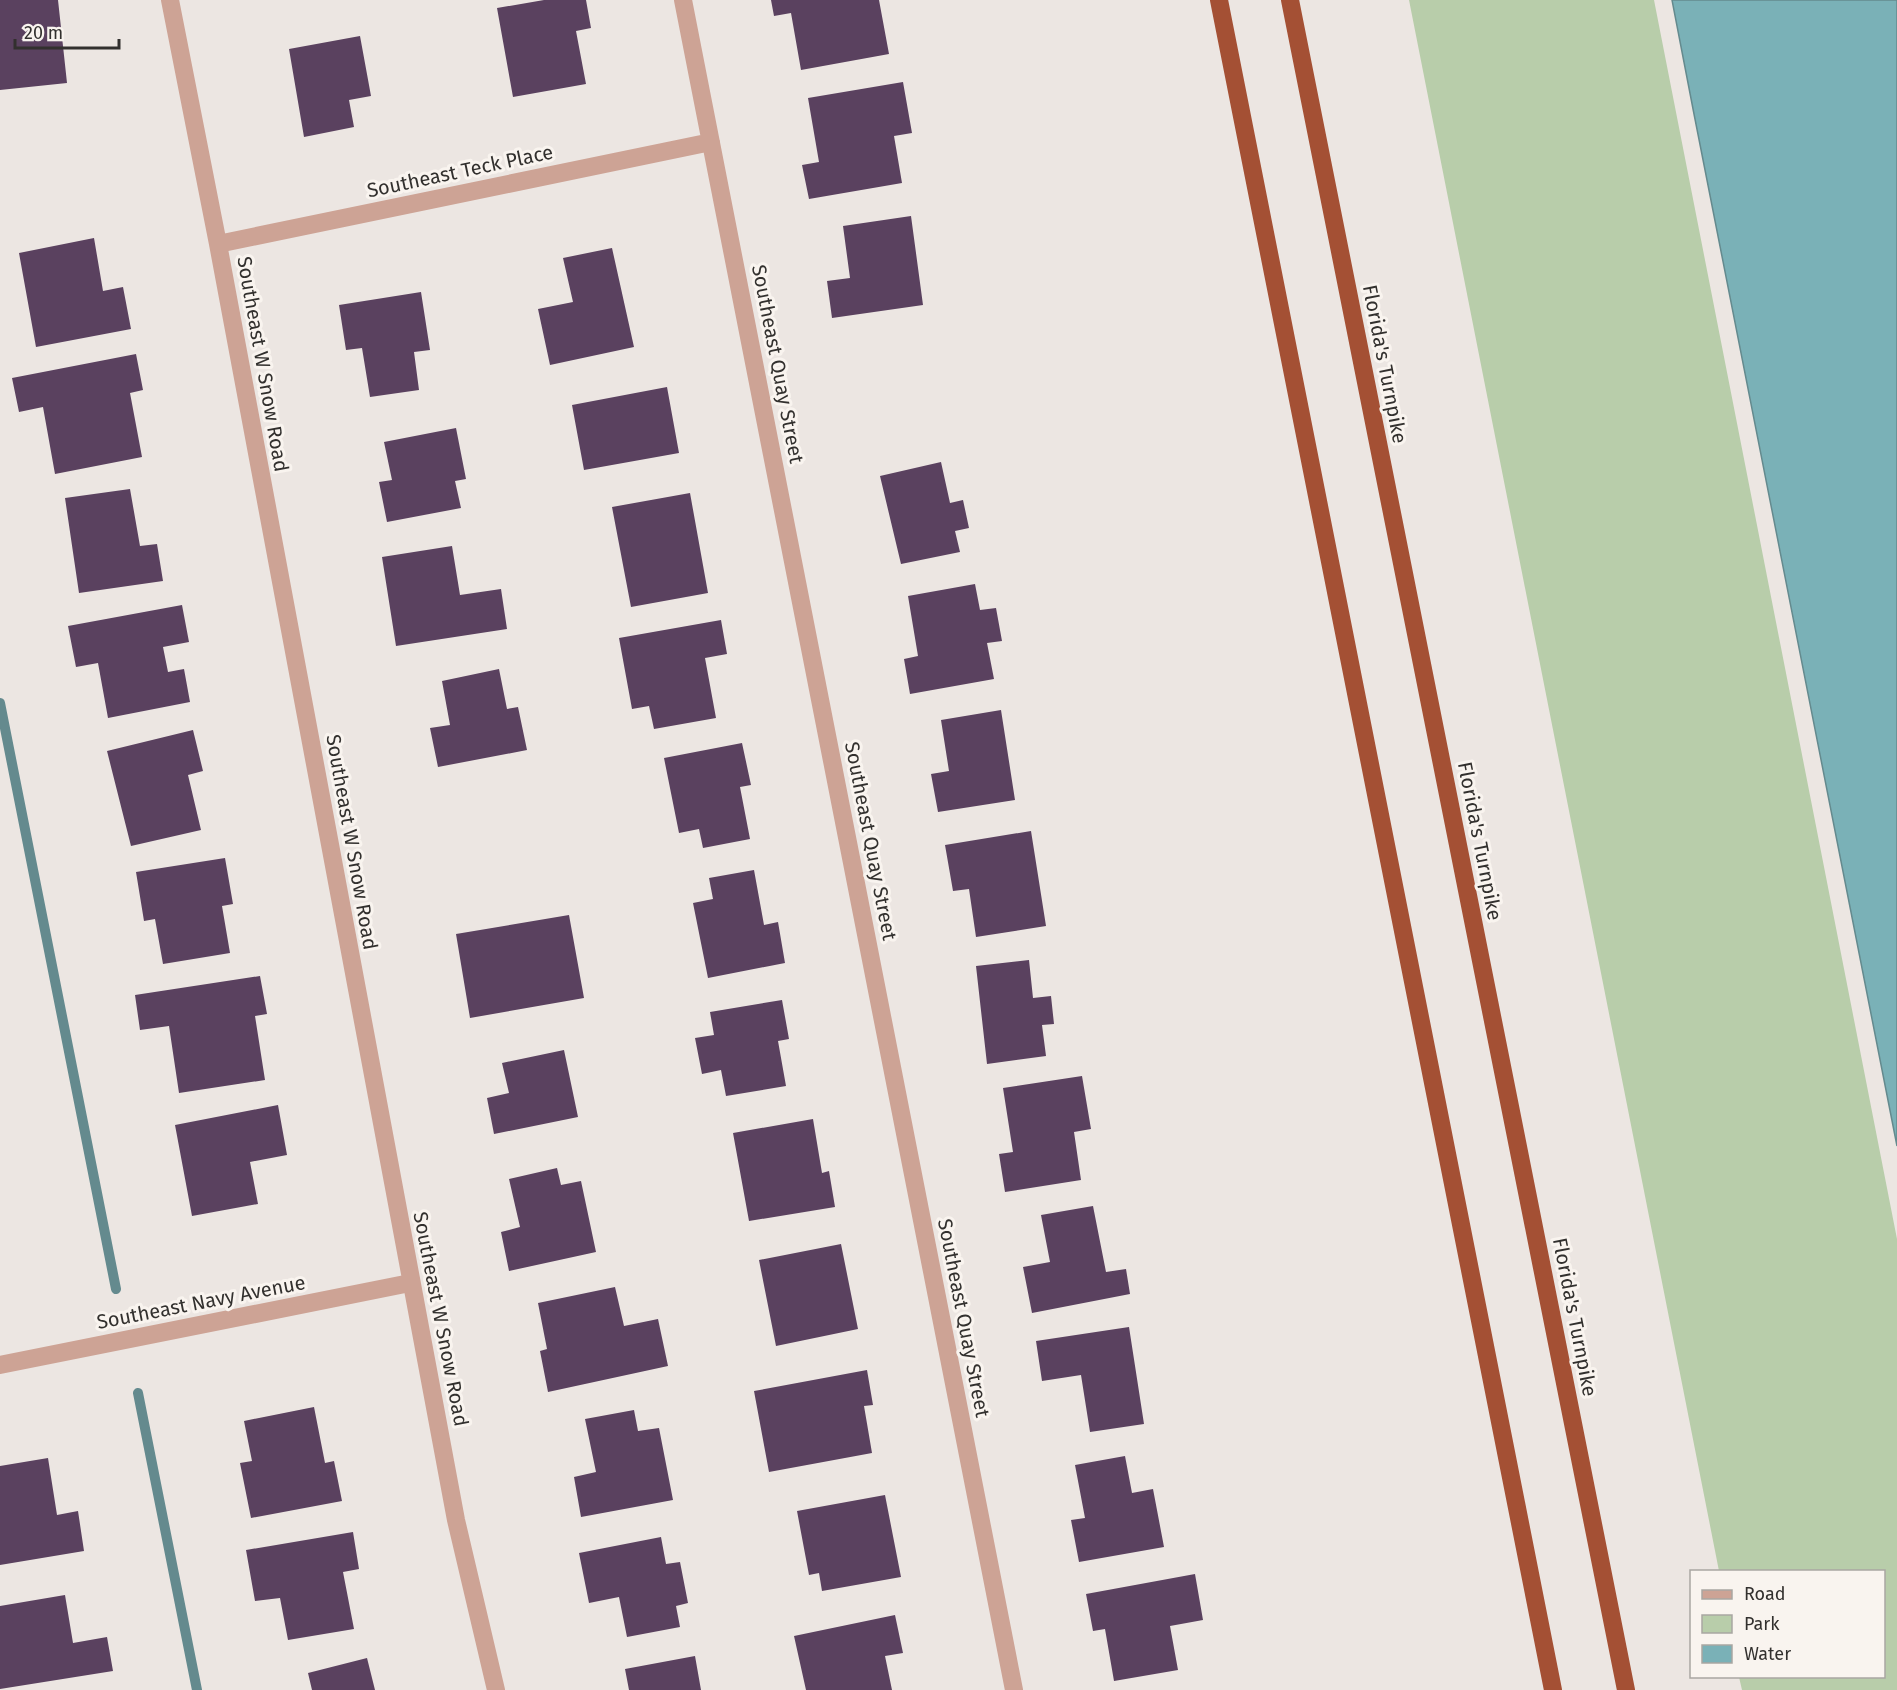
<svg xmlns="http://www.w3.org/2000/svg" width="1897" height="1690" viewBox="0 0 1897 1690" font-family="'Fira Sans',sans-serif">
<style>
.green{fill:#b8cdaa}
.water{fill:#7ab1b7;stroke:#648a8e;stroke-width:1.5}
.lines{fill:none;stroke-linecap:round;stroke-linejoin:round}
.stream{stroke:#648a8e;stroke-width:10}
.building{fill:#5a415f}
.minor{stroke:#cda395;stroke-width:18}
.motorway{stroke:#a45034;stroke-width:18}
.labels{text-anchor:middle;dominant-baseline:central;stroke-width:6;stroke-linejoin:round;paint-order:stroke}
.street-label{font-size:20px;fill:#32302e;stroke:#f9f4ef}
</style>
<rect width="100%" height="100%" fill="#ece6e2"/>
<path class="green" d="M1409,0H1654L1897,1239V1690H1742L1739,1677L1884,1676V1572L1719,1571Z"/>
<path class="water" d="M1672,0H1897V1146L1694,114Z"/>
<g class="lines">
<path class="stream" d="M0,703L116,1289
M138,1393L197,1690"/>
</g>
<path class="building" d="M0,0H58L67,83L0,90Z
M544,0H586L591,28L576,31L586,84L513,97L497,8Z
M771,0H879L889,54L801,70L791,13L774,16Z
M360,36L371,96L349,100L354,127L304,137L289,49Z
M903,82L912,133L894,136L902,183L809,199L802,165L819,162L808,98Z
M911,216L923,305L832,318L827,281L850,278L843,226Z
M94,238L103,291L123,287L131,329L36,347L19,253Z
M612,248L634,347L550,365L538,309L573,302L563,258Z
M421,292L430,350L414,352L419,390L370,397L362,348L346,350L339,305Z
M136,354L143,390L130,393L142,457L55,474L43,407L19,412L12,378Z
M667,387L679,453L584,470L572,405Z
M456,428L466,479L455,481L461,508L387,522L379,482L392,480L384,442Z
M941,462L950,503L963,500L969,528L955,531L960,552L901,564L880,476Z
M130,489L140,546L157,544L163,581L79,593L65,498Z
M690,493L708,593L631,607L612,507Z
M452,546L460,595L501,589L507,629L396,646L382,557Z
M975,584L980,610L996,608L1002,641L987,643L994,679L910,694L904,659L918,656L908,596Z
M182,605L189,642L163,647L168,672L184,669L190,702L108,718L98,663L76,667L68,626Z
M721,620L727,654L705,658L716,718L654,729L649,706L632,709L619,638Z
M499,669L507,709L518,707L527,750L438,767L430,728L450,725L442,681Z
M1001,710L1015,800L938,812L931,774L949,771L941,720Z
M193,730L203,771L188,775L201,830L131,846L107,751Z
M742,743L751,785L740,787L750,839L703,848L699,829L679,833L664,758Z
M1031,831L1046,926L976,937L969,889L953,891L945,845Z
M225,858L233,904L222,906L230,953L163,964L155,919L144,921L136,872Z
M754,870L764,925L778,922L785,963L708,978L693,903L713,899L709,878Z
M569,915L584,998L470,1018L456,934Z
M1029,960L1033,998L1051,996L1054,1024L1042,1025L1046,1056L987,1064L976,966Z
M260,976L267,1014L255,1016L265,1080L179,1093L169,1026L140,1030L135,995Z
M782,1000L789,1039L778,1041L786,1086L726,1096L721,1070L702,1074L695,1038L714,1035L710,1012Z
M564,1050L578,1117L494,1134L487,1098L509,1093L502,1063Z
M1082,1076L1091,1129L1074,1132L1081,1180L1005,1192L999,1154L1013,1152L1003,1088Z
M278,1105L287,1155L250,1162L258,1204L192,1216L175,1125Z
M813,1119L822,1173L829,1171L835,1207L749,1221L733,1133Z
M557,1168L561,1185L581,1181L596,1252L509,1271L501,1232L520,1227L509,1179Z
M1093,1206L1106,1272L1126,1269L1130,1294L1032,1313L1023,1267L1050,1262L1041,1215Z
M841,1244L858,1329L776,1346L759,1260Z
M615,1287L624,1326L658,1319L668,1366L548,1392L540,1351L547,1349L538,1303Z
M1129,1327L1144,1424L1090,1432L1081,1375L1042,1381L1036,1341Z
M867,1370L873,1405L864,1406L872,1453L769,1472L754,1391Z
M314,1407L325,1463L334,1461L342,1501L251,1518L240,1463L252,1461L244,1421Z
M634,1410L638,1431L659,1428L673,1500L581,1517L574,1477L596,1472L585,1419Z
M1125,1456L1132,1493L1153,1489L1164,1547L1079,1562L1071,1520L1085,1518L1075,1465Z
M48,1458L57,1515L78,1511L84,1551L0,1565V1466Z
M885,1495L901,1577L822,1591L819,1573L809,1575L797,1511Z
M353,1532L359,1569L343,1572L354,1629L288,1640L280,1598L255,1601L246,1550Z
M661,1537L666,1564L680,1562L688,1603L676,1606L680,1627L627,1637L619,1597L589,1603L579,1553Z
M1195,1574L1203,1620L1170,1626L1178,1670L1114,1681L1105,1629L1093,1631L1086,1594Z
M65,1595L73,1643L107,1637L113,1671L0,1689V1606Z
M895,1615L903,1653L885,1656L892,1690H806L794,1636Z
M695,1656L701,1690H629L625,1669Z
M367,1658L375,1690H312L308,1673Z"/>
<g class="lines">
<path class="minor" d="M170,0L218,244L456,1520L496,1690
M683,0L1014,1690
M218,244L711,142
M0,1365L410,1283"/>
<path class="motorway" d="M1219,0L1553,1690
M1290,0L1626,1690"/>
</g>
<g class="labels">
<g class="street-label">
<text transform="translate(460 171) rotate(-12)">Southeast Teck Place</text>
<text transform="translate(263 364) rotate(80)">Southeast W Snow Road</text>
<text transform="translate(778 364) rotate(79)">Southeast Quay Street</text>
<text transform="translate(1385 364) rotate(79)">Florida's Turnpike</text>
<text transform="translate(871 841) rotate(79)">Southeast Quay Street</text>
<text transform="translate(1480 841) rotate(79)">Florida's Turnpike</text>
<text transform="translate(352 842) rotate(80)">Southeast W Snow Road</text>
<text transform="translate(201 1302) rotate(-11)">Southeast Navy Avenue</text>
<text transform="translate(1575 1317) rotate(79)">Florida's Turnpike</text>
<text transform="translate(964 1318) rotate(79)">Southeast Quay Street</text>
<text transform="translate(441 1319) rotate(79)">Southeast W Snow Road</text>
</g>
</g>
<rect x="1690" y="1570" width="195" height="108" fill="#f9f4ef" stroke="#a9a6a2" stroke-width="1.5"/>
<rect x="1702" y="1590" width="30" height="9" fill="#cda395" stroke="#a9a6a2" stroke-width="1.5"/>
<text x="1744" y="1600" font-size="18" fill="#32302e">Road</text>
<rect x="1702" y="1615" width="30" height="18" fill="#b8cdaa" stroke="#a9a6a2" stroke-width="1.5"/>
<text x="1744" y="1630" font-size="18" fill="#32302e">Park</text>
<rect x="1702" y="1645" width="30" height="18" fill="#7ab1b7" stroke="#a9a6a2" stroke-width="1.5"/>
<text x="1744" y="1660" font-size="18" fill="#32302e">Water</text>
<path d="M15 39v9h104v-9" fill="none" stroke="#32302e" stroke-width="3"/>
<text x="24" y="39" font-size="18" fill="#32302e" stroke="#f9f4ef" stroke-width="4.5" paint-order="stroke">20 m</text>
</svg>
